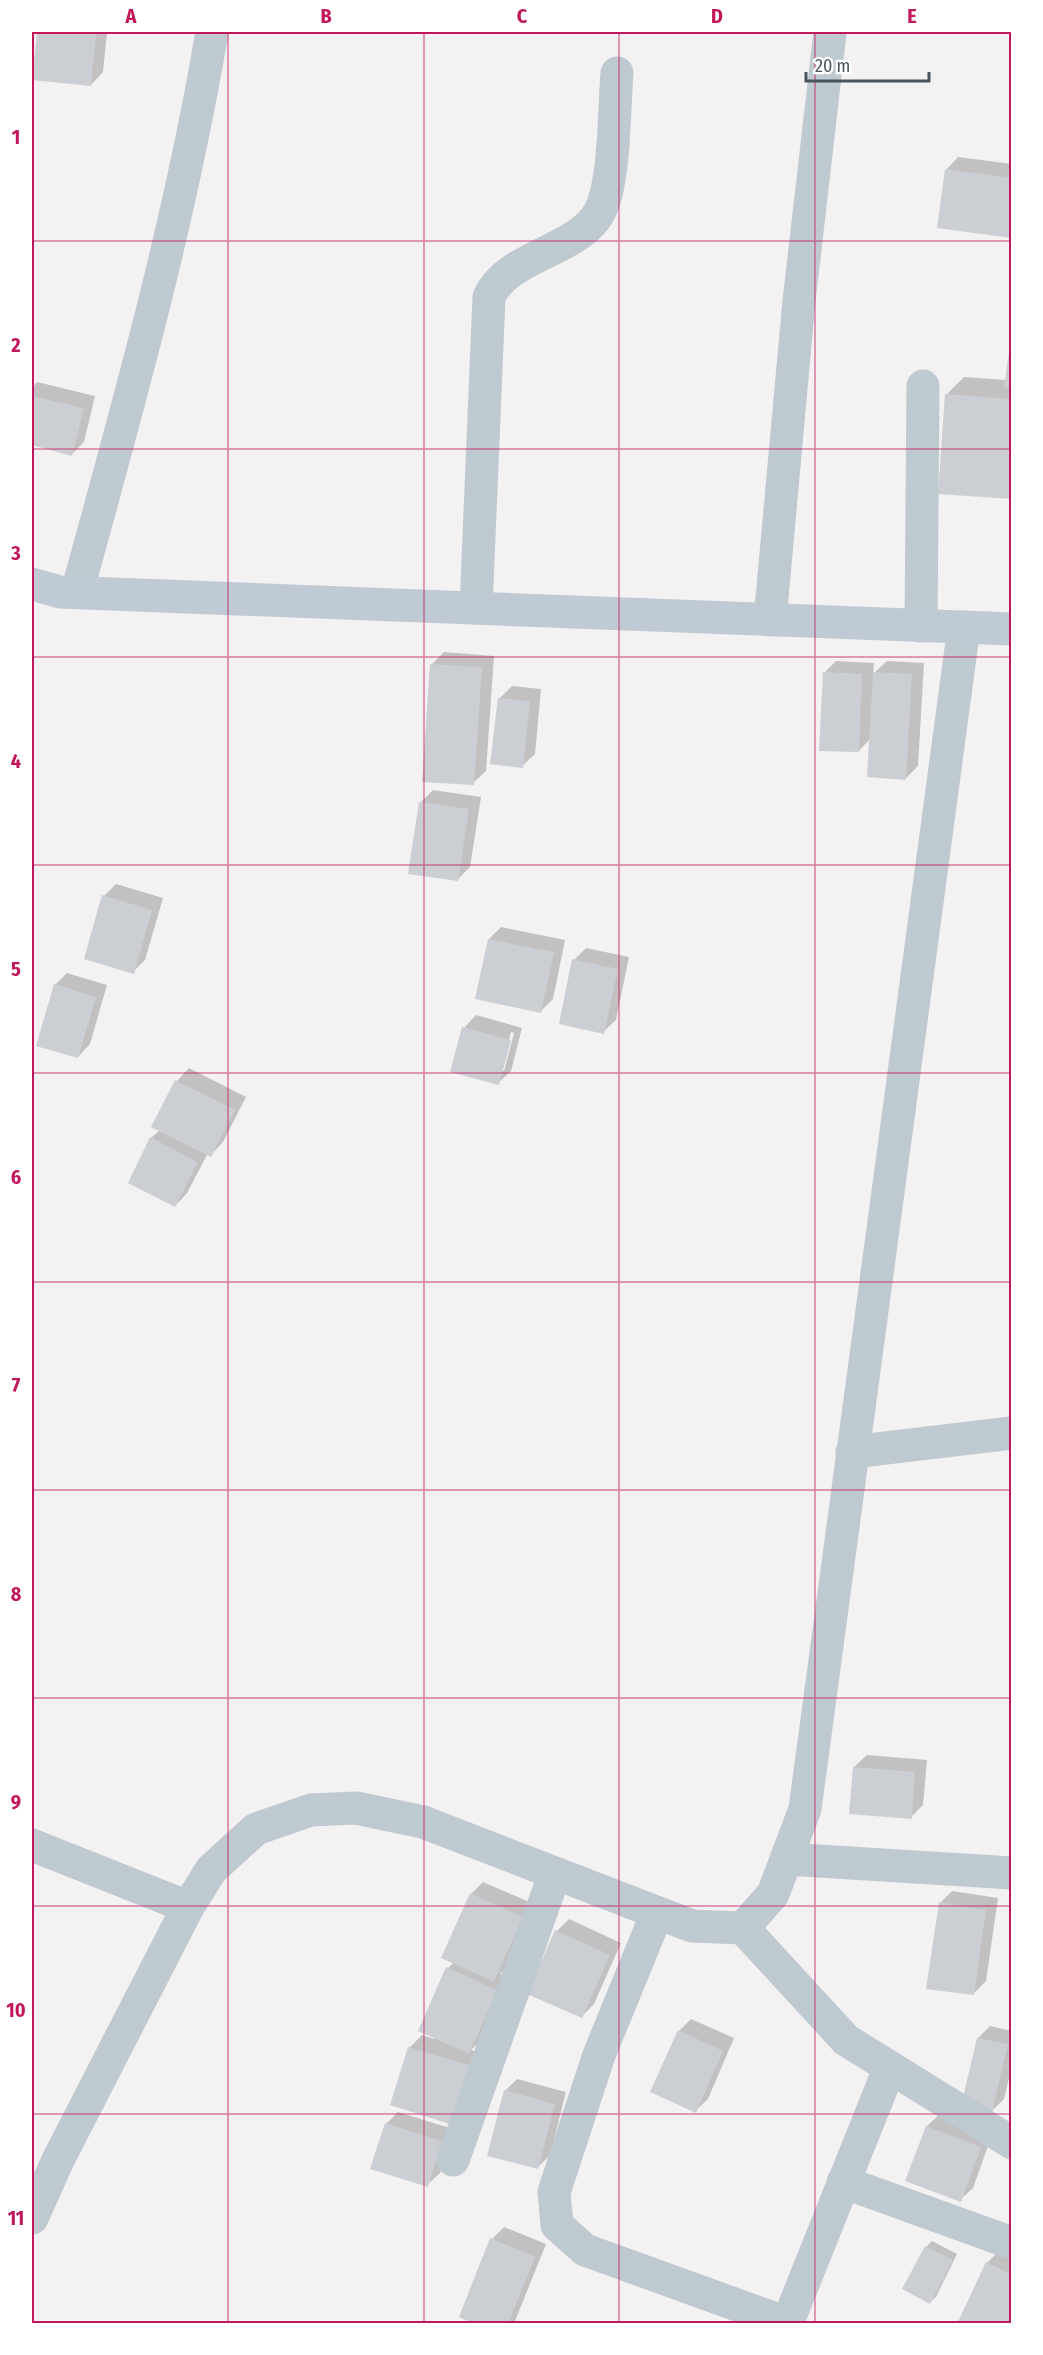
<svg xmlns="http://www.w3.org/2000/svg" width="1043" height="2355" viewBox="0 0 1043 2355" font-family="'Fira Sans Condensed',sans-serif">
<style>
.shadow{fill:#0003;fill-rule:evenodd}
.building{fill:#cbced3}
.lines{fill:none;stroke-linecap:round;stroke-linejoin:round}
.street{stroke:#bfc9d0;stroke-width:33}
.secondary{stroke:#bfcad5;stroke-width:33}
.grid{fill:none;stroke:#c2185b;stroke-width:1.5;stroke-opacity:0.55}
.neatline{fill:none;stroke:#c2185b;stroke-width:2}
.grid-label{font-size:20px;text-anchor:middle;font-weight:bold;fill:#c2185b}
</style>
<rect width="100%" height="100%" fill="#f3f1f1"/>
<path class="shadow" d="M38,32H107L103,72L91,85L33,79Z
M958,157L1012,164V237L946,170Z
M1012,345V497L946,395L964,377L1006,380Z
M37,382L95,396L84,442L72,454L32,444V388Z
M444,652L494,656L486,771L473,783L432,664Z
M836,661L874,663L873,674L887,661L924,663L918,766L906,778L870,739L859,751L824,673Z
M512,686L541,689L535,754L522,766L500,698Z
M433,790L481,797L470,867L458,879L421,802Z
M116,884L163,898L145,960L133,972L104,896Z
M501,927L565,940L553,999L541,1011L489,939Z
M586,948L629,957L616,1020L603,1032L574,960Z
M67,973L107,985L90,1044L78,1057L55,985Z
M476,1015L522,1028L511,1071L498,1083L464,1028ZM511,1032L514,1033L504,1071H501Z
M189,1068L246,1097L223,1142L211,1155L208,1153L187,1193L175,1206L151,1138L160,1130L153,1126L177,1081Z
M867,1755L927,1760L923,1805L911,1817L854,1767Z
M483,1882L534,1904L506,1968L500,1974L508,1978L481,2040L471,2050L483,2054L465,2111L392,2104L410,2047L422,2035L434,2039L448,1968L454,1962L471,1894Z
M952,1891L998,1898L986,1981L973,1994L940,1903Z
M569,1919L621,1943L594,2004L582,2016L557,1931Z
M691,2019L734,2038L708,2099L695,2111L679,2031Z
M990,2026L1012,2031V2066L1004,2099L992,2111L978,2038Z
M517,2079L566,2092L550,2155L538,2167L505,2091Z
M398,2112L453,2129L440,2173L427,2185L386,2124Z
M940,2114L992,2135L973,2188L960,2200L907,2180L927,2126Z
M504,2227L546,2244L515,2321L513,2324H479L492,2239Z
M932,2241L957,2254L936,2297L930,2302L926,2247Z
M999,2251L1012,2257V2324L987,2263Z"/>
<path class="building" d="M37,32L96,34L91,86L32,80Z
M945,169L1012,178V238L937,228Z
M1010,344H1012V389L1004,388Z
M945,394L1012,399V499L938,494Z
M32,396L84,408L72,456L32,445Z
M430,664L482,667L474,785L422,782Z
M823,672L862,674L859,752L819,751Z
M873,672L912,674L906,780L867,777Z
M498,698L530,701L523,768L490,764Z
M419,802L469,809L458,881L408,874Z
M102,895L152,910L134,974L84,959Z
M488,939L554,952L541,1013L475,999Z
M572,959L618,969L604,1034L559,1024Z
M54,984L96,997L78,1058L36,1046Z
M462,1027L511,1040L499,1085L450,1072Z
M175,1080L235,1110L211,1157L151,1127Z
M150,1137L198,1162L175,1207L128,1183Z
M853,1767L915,1772L912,1819L849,1814Z
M470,1893L523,1917L494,1982L441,1958Z
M939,1902L986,1910L974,1995L926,1989Z
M555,1930L610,1955L582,2018L527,1994Z
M446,1967L497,1990L469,2054L418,2031Z
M678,2030L723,2051L696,2113L650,2092Z
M977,2038L1008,2044L992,2113L961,2106Z
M408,2047L471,2066L453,2125L390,2105Z
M504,2090L555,2104L538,2169L487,2156Z
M385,2123L442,2141L428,2187L370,2169Z
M926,2126L981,2147L961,2202L905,2181Z
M490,2238L535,2257L508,2324H475L459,2317Z
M925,2246L953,2260L930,2304L902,2289Z
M986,2262L1012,2275V2324H957Z"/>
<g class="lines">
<path class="street" d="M77,592C128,407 180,221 212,32
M476,608L489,297C507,255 580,251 600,211C615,182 614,108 617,73
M770,620L799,301L830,32
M921,626L923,386
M852,1452L1012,1433
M32,1845L188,1907
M786,1859L1012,1873
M657,1913L599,2055L554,2192L557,2225L585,2250L787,2323
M743,1928L846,2040L1012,2143
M453,2160L555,1873
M843,2182L1012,2243
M32,2218L58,2160L188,1907L211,1870L256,1829L311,1810L356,1808L423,1822L692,1926L743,1928L773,1894L805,1809L964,627
M787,2324L890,2067"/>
<path class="secondary" d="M32,584L60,592L1012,629"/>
</g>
<path class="grid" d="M228,32V2324M424,32V2324M619,32V2324M815,32V2324M32,241H1012M32,449H1012M32,657H1012M32,865H1012M32,1073H1012M32,1282H1012M32,1490H1012M32,1698H1012M32,1906H1012M32,2114H1012"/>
<rect width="1043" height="2355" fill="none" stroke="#ffffff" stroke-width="66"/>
<path d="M806 72v9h123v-9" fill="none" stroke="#48555f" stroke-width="3"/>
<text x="815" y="72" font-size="18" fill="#48555f" stroke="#ffffff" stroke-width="4.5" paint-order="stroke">20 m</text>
<rect x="33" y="33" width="977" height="2289" class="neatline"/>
<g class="grid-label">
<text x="131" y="23">A</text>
<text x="326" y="23">B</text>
<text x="522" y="23">C</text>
<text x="717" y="23">D</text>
<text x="912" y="23">E</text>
<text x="16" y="144">1</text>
<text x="16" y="352">2</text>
<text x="16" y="560">3</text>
<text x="16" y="768">4</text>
<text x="16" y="976">5</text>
<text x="16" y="1184">6</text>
<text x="16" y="1392">7</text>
<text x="16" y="1601">8</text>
<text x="16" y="1809">9</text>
<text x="16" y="2017">10</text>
<text x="16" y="2225">11</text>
</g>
</svg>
